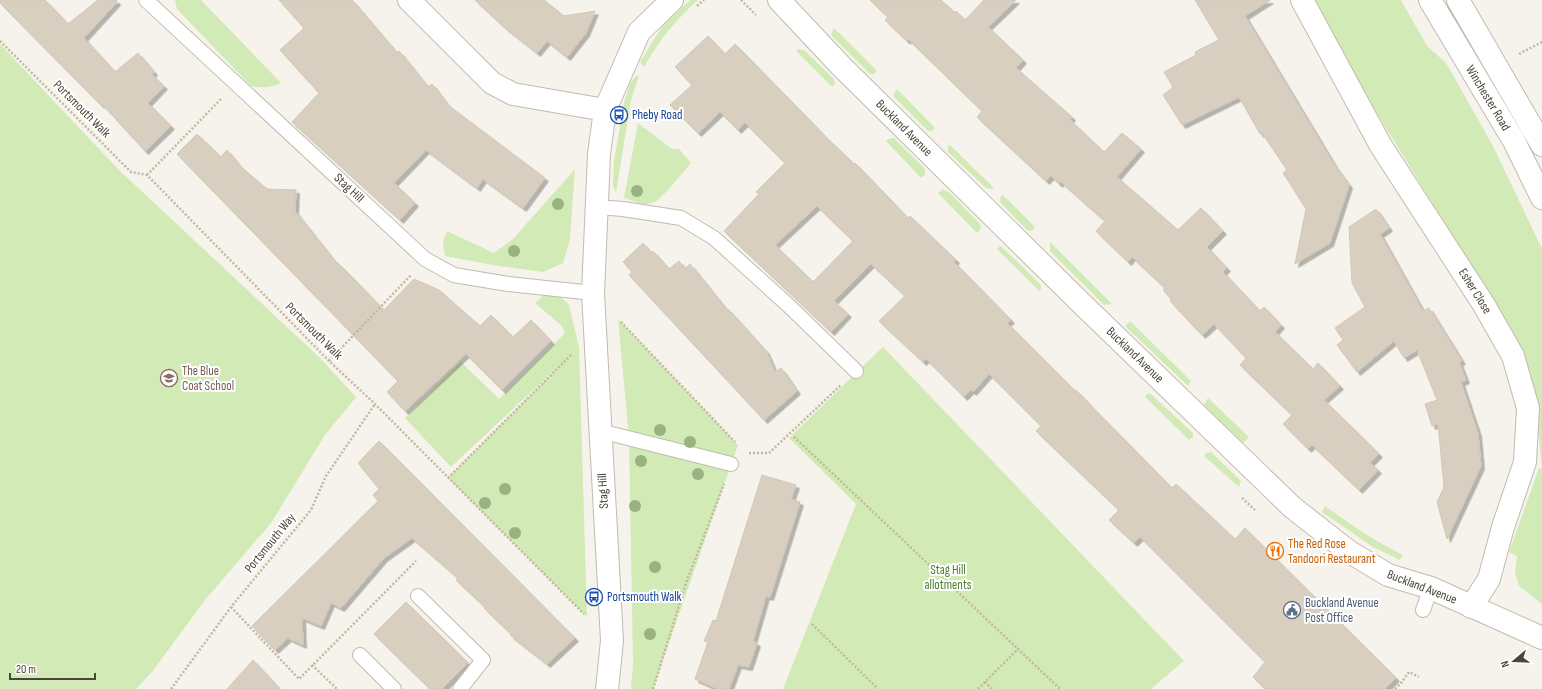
<svg xmlns="http://www.w3.org/2000/svg" width="1542" height="689" viewBox="0 0 1542 689" font-family="'Sofia Sans Condensed',sans-serif">
<style>
.green{fill:#d2eab5}
.building{fill:#d8cfc1;stroke:#d3c7b4;fill-rule:evenodd;filter:url(#shadow)}
.lines{fill:none;stroke-linecap:round;stroke-linejoin:round}
.service-casing{stroke:#c2bbae;stroke-width:16}
.minor-casing{stroke:#c2bbae;stroke-width:24}
.tertiary-casing{stroke:#c2bbae;stroke-width:24}
.path{stroke:#c4b79f;stroke-width:2.5;stroke-dasharray:2 2;stroke-linecap:butt}
.service{stroke:#fff;stroke-width:14}
.minor{stroke:#fff;stroke-width:22}
.tertiary{stroke:#fff;stroke-width:22}
.tree{fill:#97b381}
.labels{text-anchor:middle;dominant-baseline:central;stroke-width:4;stroke-linejoin:round;paint-order:stroke}
.street-label{font-size:13px;fill:#4b4439;stroke:#fff}
.transit-label{font-size:13px;fill:#164399;stroke:#fff;text-anchor:start}
.education-label{font-size:13px;fill:#785e54;stroke:#fff;text-anchor:start}
.food-label{font-size:13px;fill:#c56008;stroke:#fff;text-anchor:start}
.park-label{font-size:13px;fill:#4a7f2a;stroke:#fff}
.service-label{font-size:13px;fill:#4e5e75;stroke:#fff;text-anchor:start}
</style>
<defs>
<filter id="shadow"><feDropShadow dx="3.5" dy="3.5" stdDeviation="0" flood-color="#0004"/></filter>
</defs>
<rect width="100%" height="100%" fill="#f6f3ec"/>
<path class="green" d="M175,0H201L281,83C270,88 262,88 251,86L177,9Z
M690,0H698C676,20 658,41 644,67L640,62L663,25Z
M1307,0H1401L1427,46L1446,63L1493,146L1542,249V604L1519,586L1515,573L1517,556L1509,552L1539,468L1542,469L1534,387L1496,306Z
M834,28L877,71L874,74H870L831,35Z
M0,44L118,169L320,358L356,397L325,435L271,523L205,600L152,672L136,689H0Z
M798,49L804,50L834,79L835,84L832,87L796,51Z
M636,76H639L631,100L616,192L613,186L614,161L624,103L630,83Z
M897,89L935,128L932,131H928L894,97V93Z
M638,123L672,149H679L691,163L669,189L657,201L645,205L624,198Z
M894,138L925,169V175L921,178L886,141L888,139Z
M950,145L994,188L990,189L986,188L948,152V146Z
M575,169L570,239L563,263L543,272L498,266L445,256L443,242L447,231L494,253L513,239Z
M943,189L951,194L980,224L981,229L977,233L938,193Z
M1003,195L1035,227L1032,231L1027,230L1000,202L1001,196Z
M1050,242L1112,304L1104,305L1050,251Z
M1000,246L1002,247L1041,285V289L1039,291L997,249Z
M552,288L569,305L579,347L587,617L448,478L564,361L451,467L405,418L461,362L499,399L565,333L561,325L535,303Z
M618,319L738,445L653,689H631L633,665L629,438Z
M1130,321L1191,381L1188,386L1125,326Z
M883,347L1184,661L1151,689H783L856,504L789,438Z
M1147,393L1151,394L1193,433V437L1189,440L1145,397Z
M1208,398L1249,437L1243,443L1204,405Z
M1211,452L1241,481L1239,487L1204,456L1206,453Z
M1325,506C1350,524 1375,541 1403,555L1400,560L1373,547L1322,512Z"/>
<path class="building" d="M0,0H45L68,24L98,0H116L117,2L84,38L115,72L138,53L154,72L152,75L164,86L148,103L171,126L145,151L102,104L101,105L0,3Z
M279,0H352L397,53L399,51L428,87L432,84L448,105L545,178L523,208L483,179L477,188L426,150L394,183L415,203L400,220L292,122L319,93L280,50L304,28Z
M475,0H544L564,16L595,11L586,33L567,57L547,41L537,53L503,26Z
M870,0H941L955,13L956,11L965,20L984,0H1016L988,27L1023,60L1016,68L1072,117L1070,120L1104,152L1122,133L1141,149L1117,177L1178,230L1201,208L1223,231L1207,247L1227,268L1223,272L1260,311L1264,307L1281,325L1275,332L1313,369L1318,363L1340,386L1324,400L1379,454L1370,463L1378,470L1359,490L1312,445L1308,449L1283,424L1292,415L1240,365L1246,358L1214,324L1202,335L1170,301L1172,300L1163,290L1165,288L1132,257L1128,262L1096,231L1105,221L1061,182L1059,184L1051,176L1046,181L977,117L982,111L908,39L907,41L885,20L888,17Z
M1195,0H1270L1245,16L1335,166L1349,185L1330,243L1295,264L1306,209L1283,173L1287,170L1262,133L1260,134L1239,97L1182,125L1163,95L1173,87L1164,72L1196,55L1195,52L1219,40Z
M708,36L725,54L735,44L828,139L854,164L855,163L908,218L910,216L956,260L954,262L1011,320L1007,323L1075,391L1076,390L1098,413L1172,488L1176,484L1235,539L1245,528L1396,678L1385,689H1265L1253,677L1265,662L1140,537L1134,543L1109,520L1119,510L1036,431L1041,426L989,374L973,392L971,390L964,397L926,359L923,362L879,321L905,296L871,264L834,301L848,314L831,332L724,231L759,194L756,192L785,163L745,123L738,130L720,112L698,133L670,105L692,85L675,67ZM817,206L853,241L813,282L775,245Z
M197,134L221,157L227,150L240,166L267,189L296,190L295,211L337,264L338,263L384,310L414,279L439,290L480,326L491,315L513,337L531,320L551,341L502,390L466,354L405,411L387,392L398,381L177,154Z
M1376,209L1389,228L1380,234L1423,311L1429,308L1462,361L1459,362L1466,380L1461,382L1478,433L1481,466L1447,539L1437,502L1444,487L1438,424L1432,426L1425,404L1437,400L1417,350L1404,358L1394,341L1357,372L1337,345L1343,340L1335,328L1365,307L1352,283L1349,227Z
M643,243L651,253L653,251L669,269L679,261L685,269L690,264L727,310L728,309L766,351L775,372L781,368L797,391L764,420L629,275L632,272L623,262Z
M379,441L575,638L547,664L510,635L511,634L484,608L485,607L456,580L458,578L412,538L384,558L341,608L331,603L321,626L302,618L303,645L288,638L275,650L252,626L378,501L373,495L379,489L358,463Z
M762,475L796,485L791,499L800,502L770,597L766,596L753,641L757,643L749,667L738,665L729,689H718L695,679L708,642L704,641L713,620L716,621Z
M406,602L468,663L442,689H430L374,634Z
M253,660L280,689H227Z"/>
<g class="lines">
<g class="service-casing">
<path id="service" d="M146,0L425,259L454,275L508,284L593,293
M597,207L623,209L681,218L714,238L788,305L856,371
M600,431L731,464
M418,596L483,660L460,689
M1423,610L1431,588
M360,655L394,689"/>
</g>
<g class="minor-casing">
<path id="minor" d="M409,0L492,83L513,94L605,110
M779,0L841,66L1078,300L1292,507L1348,551L1388,575L1431,588L1542,638
M1302,0L1381,146L1484,305L1513,356L1528,408L1525,462L1503,527L1489,579L1471,607
M607,689L612,641L593,293L599,154L605,110L639,32L672,0"/>
</g>
<g class="tertiary-casing">
<path id="tertiary" d="M1430,0L1514,141L1542,198
M1458,0L1542,145"/>
</g>
<path class="path" d="M741,0L756,15
M697,6L704,0
M0,41L131,172L147,175L329,361L375,404L584,614
M1519,54L1542,42
M147,175L221,99
M621,322L735,442
M329,361L411,275
M794,437L1018,649
M749,453H769L841,385
M448,478L571,355
M1242,498L1255,510
M231,607L299,679L416,561
M812,624L878,689
M312,665L337,689
M985,682L992,689
M171,689L231,607L311,510L326,476L375,404
M653,689L685,586L724,484
M978,689L1018,649L1060,689
M1395,689L1401,683L1409,672L1419,677"/>
<use href="#service" class="service"/>
<use href="#minor" class="minor"/>
<use href="#tertiary" class="tertiary"/>
</g>
<g class="tree">
<circle cx="637" cy="191" r="6"/>
<circle cx="558" cy="204" r="6"/>
<circle cx="514" cy="251" r="6"/>
<circle cx="660" cy="430" r="6"/>
<circle cx="690" cy="442" r="6"/>
<circle cx="641" cy="461" r="6"/>
<circle cx="698" cy="474" r="6"/>
<circle cx="505" cy="489" r="6"/>
<circle cx="485" cy="503" r="6"/>
<circle cx="635" cy="506" r="6"/>
<circle cx="515" cy="533" r="6"/>
<circle cx="655" cy="567" r="6"/>
<circle cx="650" cy="634" r="6"/>
</g>
<defs>
<g id="bus-ring" transform="scale(0.9)"><circle r="9.5" fill="#fff" stroke="#1a4fb4" stroke-width="1.5"/><path d="M-5-6H5V4H4V6H2V4H-2V6H-4V4H-5ZM-3.5-4V0h7V-4ZM-3.5 1.2v1.5H-2V1.2ZM2 1.2v1.5H3.5V1.2Z" fill="#1a4fb4"/></g>
<g id="school-ring" transform="scale(0.9)"><circle r="9.5" fill="#fff" stroke="#8d6e63" stroke-width="1.5"/><path d="M0-5L7-2L0 1L-7-2ZM-4 1L0 2.5L4 1V4Q0 6-4 4Z" fill="#8d6e63"/></g>
<g id="restaurant-ring" transform="scale(0.9)"><circle r="9.5" fill="#fff" stroke="#e8710a" stroke-width="1.5"/><path d="M-5-6h1v4h1v-4h1v4h1v-4h1v5L-1.5 .5V6h-2V.5L-5-1ZM5-6V6H3V1.5H1.5Q1.5-4 5-6Z" fill="#e8710a"/></g>
<g id="civic-ring" transform="scale(0.9)"><circle r="9.5" fill="#fff" stroke="#5c6f8a" stroke-width="1.5"/><path d="M-.6-6.5H3V-4.5H.6V-3L4-1V1h2V6H-6V1h2V-1L-.6-3ZM-1.2 2.5V6h2.4V2.5Z" fill="#5c6f8a"/></g>
</defs>
<g fill-rule="evenodd">
<use href="#bus-ring" x="619" y="115"/>
<use href="#school-ring" x="169" y="378"/>
<use href="#restaurant-ring" x="1275" y="551"/>
<use href="#bus-ring" x="594" y="597"/>
<use href="#civic-ring" x="1292" y="610"/>
</g>
<g class="labels">
<g class="street-label">
<text transform="translate(1488 98) rotate(59)">Winchester Road</text>
<text transform="translate(82 109) rotate(45)">Portsmouth Walk</text>
<text transform="translate(904 128) rotate(45)">Buckland Avenue</text>
<text transform="translate(349 188) rotate(43)">Stag Hill</text>
<text transform="translate(1475 291) rotate(58)">Esher Close</text>
<text transform="translate(314 331) rotate(45)">Portsmouth Walk</text>
<text transform="translate(1135 355) rotate(44)">Buckland Avenue</text>
<text transform="translate(603 491) rotate(-93)">Stag Hill</text>
<text transform="translate(270 543) rotate(-51)">Portsmouth Way</text>
<text transform="translate(1422 587) rotate(21)">Buckland Avenue</text>
</g>
<g class="transit-label">
<text x="632" y="115">Pheby Road</text>
<text x="607" y="597">Portsmouth Walk</text>
</g>
<g class="education-label">
<text x="182" y="371">The Blue<tspan x="182" dy="15">Coat School</tspan></text>
</g>
<g class="food-label">
<text x="1288" y="544">The Red Rose<tspan x="1288" dy="15">Tandoori Restaurant</tspan></text>
</g>
<g class="park-label">
<text x="948" y="570">Stag Hill<tspan x="948" dy="15">allotments</tspan></text>
</g>
<g class="service-label">
<text x="1305" y="603">Buckland Avenue<tspan x="1305" dy="15">Post Office</tspan></text>
</g>
</g>
<g transform="translate(1514 661) rotate(251)" stroke="#ffffff" stroke-width="3" paint-order="stroke">
<path d="M0-3L7 15L0 10L-7 15Z" fill="#4b4439"/>
<text y="-6" font-size="11" font-weight="bold" text-anchor="middle" fill="#4b4439">N</text>
</g>
<path d="M10 673v6h85v-6" fill="none" stroke="#4b4439" stroke-width="2"/>
<text x="16" y="673" font-size="12" fill="#4b4439" stroke="#ffffff" stroke-width="3" paint-order="stroke">20 m</text>
</svg>
